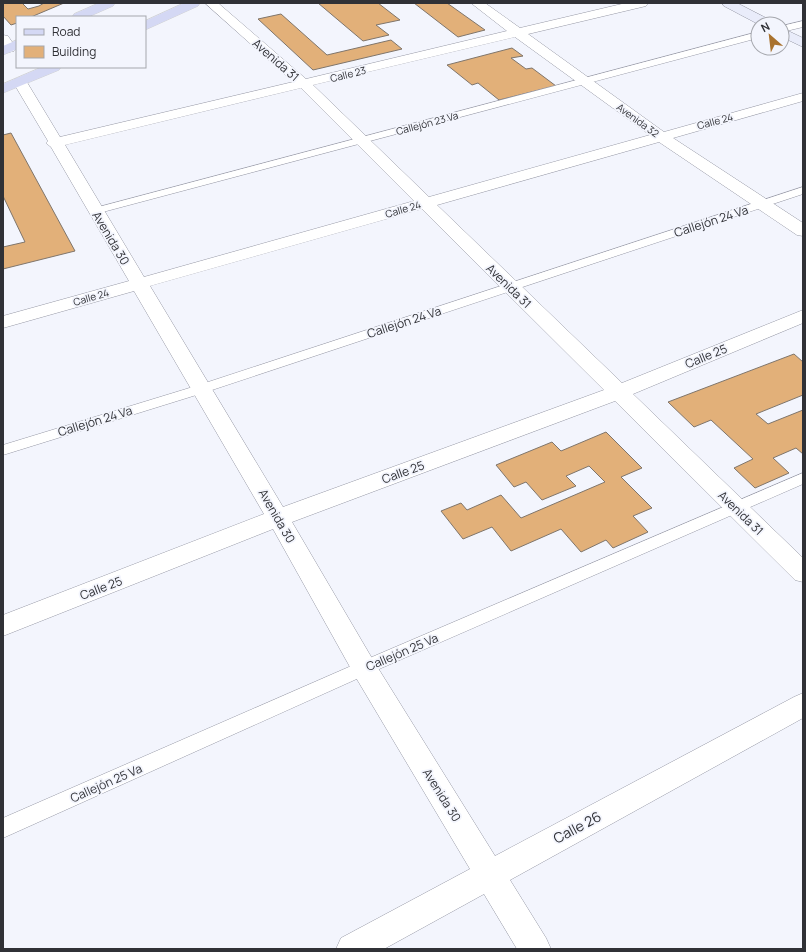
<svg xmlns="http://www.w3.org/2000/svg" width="806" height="952" viewBox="0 0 806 952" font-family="Manrope,sans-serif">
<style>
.building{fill:#e2b079;stroke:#7f756b}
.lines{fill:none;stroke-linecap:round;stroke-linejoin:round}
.service-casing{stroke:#9799a6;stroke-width:1}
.minor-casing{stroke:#9799a6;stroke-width:1}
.secondary-casing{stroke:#9799a6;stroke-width:1}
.primary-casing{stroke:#d1d2d3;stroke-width:1}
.service{fill:#fff;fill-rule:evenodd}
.minor{fill:#fff;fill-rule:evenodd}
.secondary{fill:#e9ecfa;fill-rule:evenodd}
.primary{fill:#d4d8f4;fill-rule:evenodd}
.labels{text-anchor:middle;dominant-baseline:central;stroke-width:3.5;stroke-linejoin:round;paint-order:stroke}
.far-street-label{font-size:10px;fill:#303136;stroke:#f3f5fd}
.street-label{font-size:12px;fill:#303136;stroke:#f3f5fd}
.near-street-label{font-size:14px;fill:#303136;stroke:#f3f5fd}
</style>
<rect width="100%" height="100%" fill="#f3f5fd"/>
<path class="building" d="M3,3H22L28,9L39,6L44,3H64L31,17H17V23L11,25L3,16Z
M318,3H378L400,20L376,25L389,35L363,41Z
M414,3H447L485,30L458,37Z
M281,14L327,55L391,40L402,49L313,70L258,19Z
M512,48L523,56L511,58L526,69L532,68L556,86L499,100L478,83L472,85L447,65Z
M11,133L75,251L3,269V247L25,242L3,196V135Z
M794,354L803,362V395L756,414L768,424L803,410V454L796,448L773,458L789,473L755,488L734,468L753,459L711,420L694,427L668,402Z
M606,432L642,468L621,477L652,508L633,516L648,532L613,548L606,540L581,552L561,529L511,551L492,527L463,539L441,511L461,503L467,510L501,495L521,518L605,482L589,466L566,476L576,486L542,500L526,482L514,487L496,465L552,442L561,451Z"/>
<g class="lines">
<g class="service-casing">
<path id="service" d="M803,21V27L782,32V26Z
M758,32V38L99,213H91L89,211L91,209Z
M803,187V194L206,392L3,455V445L196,386Z
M803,473V484L370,673L3,838V818L358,663Z"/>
</g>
<g class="minor-casing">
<path id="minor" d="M205,3H218L306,79L507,31L471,3H485L520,28L626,3H648L646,6L528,34L664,132L803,93V101L673,138L803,223V236L797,235L659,142L437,205L622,383L803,310V323L633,394L803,558V582L795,580L615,401L292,522L373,660L495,856L794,697L803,693V718L510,880L546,938L551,949H517L484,894L384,949H336L341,938L470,869L355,676L273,529L3,636V615L264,514L134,291L3,328V316L129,281L51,147L46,143L48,141L13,82L15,79L20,78L25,79L60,137L293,82ZM515,37L650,135L429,197L313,85ZM301,88L414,201L144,277L65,145ZM422,209L604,390L283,507L150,286Z
M3,35L8,36L16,48L14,51L9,52L3,49Z"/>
</g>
<g class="secondary-casing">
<path id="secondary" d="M722,3H737L772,21L773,24H758L724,6Z
M782,28L803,38V47L782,37Z"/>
</g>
<g class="primary-casing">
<path id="primary" d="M99,3H115L113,6L88,17H72L74,14Z
M184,3H200L198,6L145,30V21Z
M17,40V49L3,55V46Z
M42,67H61L59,70L3,93V84Z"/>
</g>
<use href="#service" class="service"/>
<use href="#minor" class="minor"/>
<use href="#secondary" class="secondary"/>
<use href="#primary" class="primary"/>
</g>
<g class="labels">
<g class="far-street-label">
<text transform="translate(348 74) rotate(-14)">Calle 23</text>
<text transform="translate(638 120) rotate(36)">Avenida 32</text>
<text transform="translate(715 121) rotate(-15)">Calle 24</text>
<text transform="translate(427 123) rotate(-15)">Callejón 23 Va</text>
<text transform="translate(403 209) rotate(-16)">Calle 24</text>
<text transform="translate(91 297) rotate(-16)">Calle 24</text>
</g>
<g class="street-label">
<text transform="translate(276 60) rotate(41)">Avenida 31</text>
<text transform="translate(711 221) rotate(-18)">Callejón 24 Va</text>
<text transform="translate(111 238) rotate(59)">Avenida 30</text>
<text transform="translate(509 286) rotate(44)">Avenida 31</text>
<text transform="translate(404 322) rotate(-18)">Callejón 24 Va</text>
<text transform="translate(706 356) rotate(-22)">Calle 25</text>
<text transform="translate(95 421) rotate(-17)">Callejón 24 Va</text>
<text transform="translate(403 472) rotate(-20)">Calle 25</text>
<text transform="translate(741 513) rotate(44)">Avenida 31</text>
<text transform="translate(277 516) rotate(60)">Avenida 30</text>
<text transform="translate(101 588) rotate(-21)">Calle 25</text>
<text transform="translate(402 652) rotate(-23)">Callejón 25 Va</text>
<text transform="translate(106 783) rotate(-24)">Callejón 25 Va</text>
<text transform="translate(442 795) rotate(58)">Avenida 30</text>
</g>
<g class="near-street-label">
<text transform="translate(577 827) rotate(-28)">Calle 26</text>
</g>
</g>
<rect width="806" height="952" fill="none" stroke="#303136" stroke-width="8"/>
<rect x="16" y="16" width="130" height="52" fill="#f3f5fd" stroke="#a5a7ad"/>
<rect x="24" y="29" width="20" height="6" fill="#d4d8f4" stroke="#a5a7ad"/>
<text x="52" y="36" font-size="12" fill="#303136">Road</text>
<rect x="24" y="46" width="20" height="12" fill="#e2b079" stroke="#a5a7ad"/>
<text x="52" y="56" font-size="12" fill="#303136">Building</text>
<g transform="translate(770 36) rotate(332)"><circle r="19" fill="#f3f5fd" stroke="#a5a7ad"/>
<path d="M0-3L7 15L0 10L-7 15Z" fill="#a9722e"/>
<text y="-6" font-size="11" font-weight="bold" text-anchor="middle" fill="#303136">N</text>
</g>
</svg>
